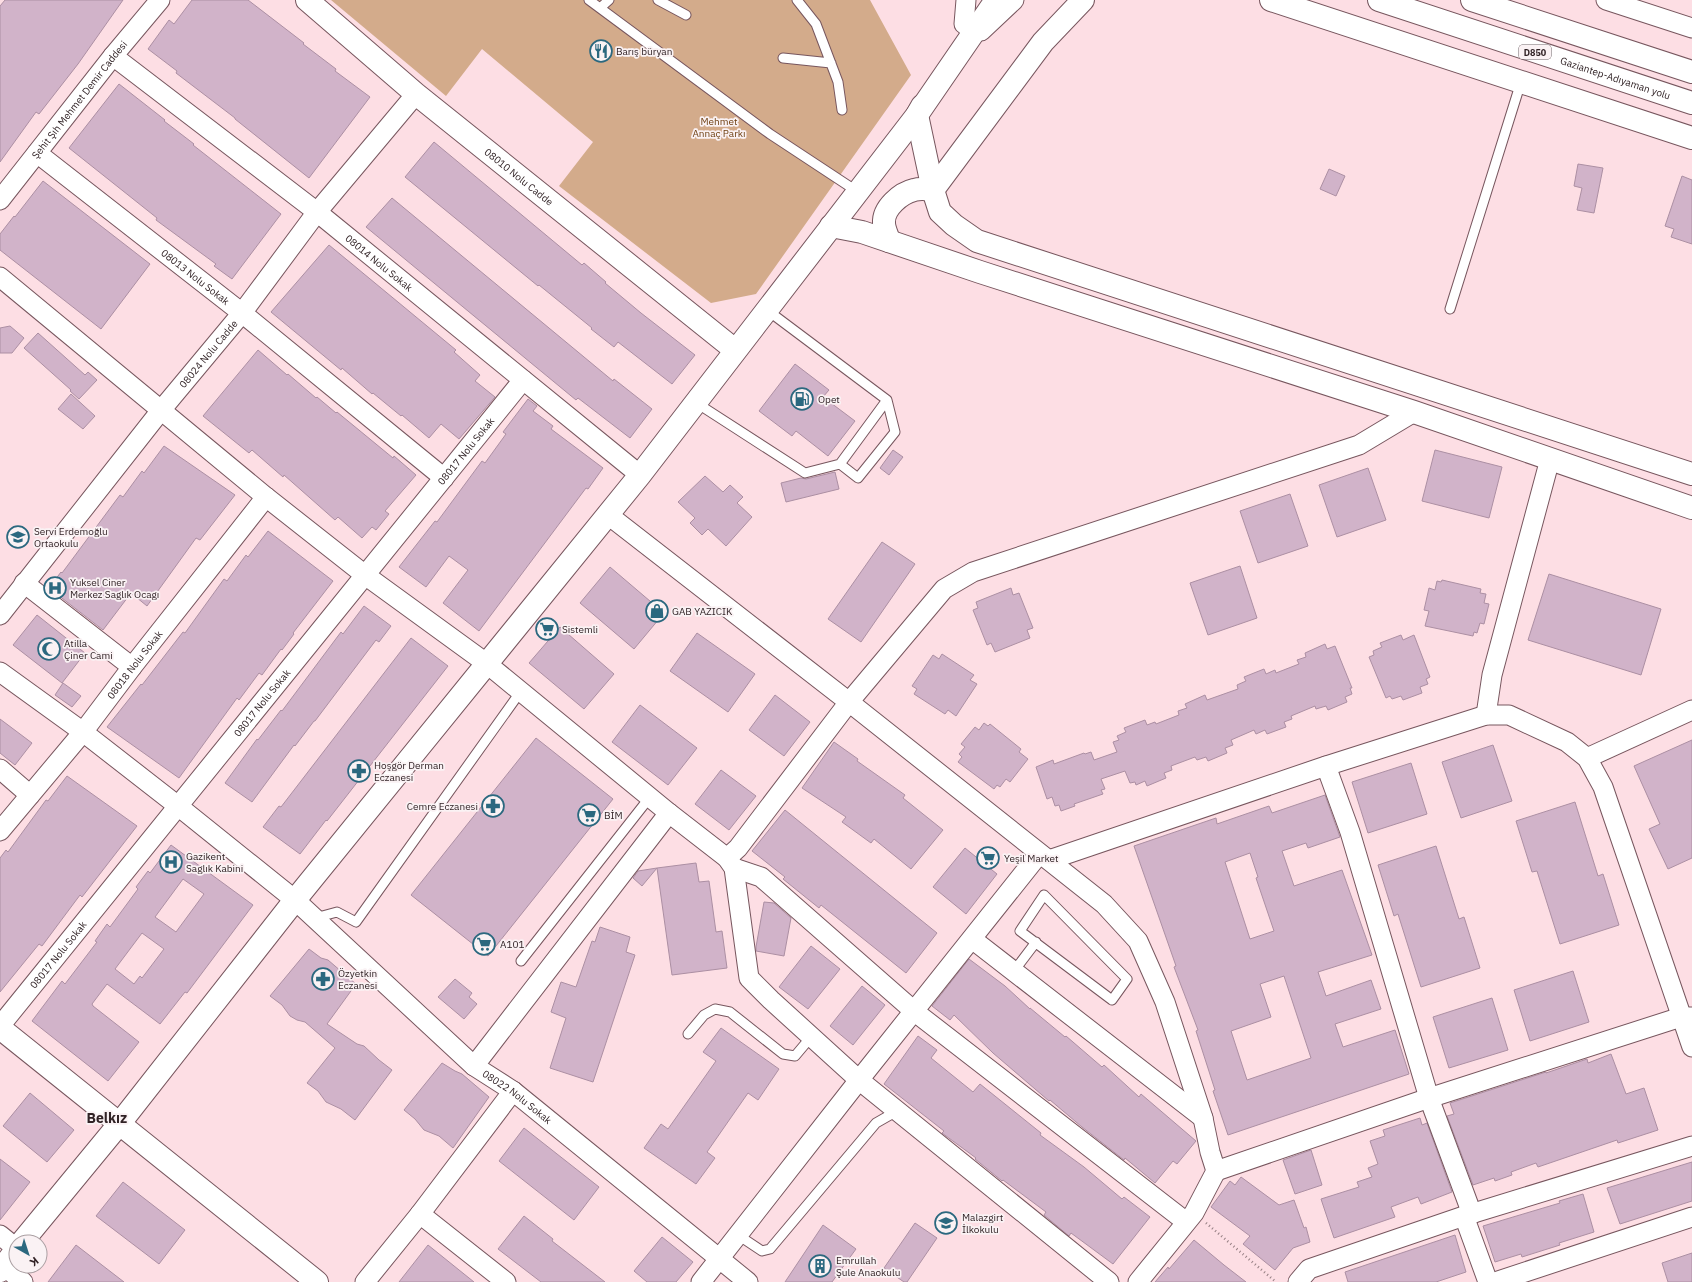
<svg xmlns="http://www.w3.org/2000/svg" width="1692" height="1282" viewBox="0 0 1692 1282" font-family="'IBM Plex Sans',sans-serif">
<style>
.green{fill:#d3ab8b}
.building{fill:#d1b3c9;stroke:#ac8fa3;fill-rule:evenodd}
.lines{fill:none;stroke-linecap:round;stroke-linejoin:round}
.service-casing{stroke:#77565e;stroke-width:11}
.minor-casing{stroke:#77565e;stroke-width:21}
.tertiary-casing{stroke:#77565e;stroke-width:24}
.trunk-casing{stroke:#77565e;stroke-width:24}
.path{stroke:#957f83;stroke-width:2.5;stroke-dasharray:1 3;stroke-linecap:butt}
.service{stroke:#fff;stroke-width:9}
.minor{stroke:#fff;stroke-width:19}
.tertiary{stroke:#fff;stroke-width:22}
.trunk{stroke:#fff;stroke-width:22}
.labels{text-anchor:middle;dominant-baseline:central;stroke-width:3.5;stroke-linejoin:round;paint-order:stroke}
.shield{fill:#faf2f4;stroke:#6d6164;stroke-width:1}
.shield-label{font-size:9px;font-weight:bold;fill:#312326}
.poi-label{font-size:10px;fill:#312326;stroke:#faf2f4;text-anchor:start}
.street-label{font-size:10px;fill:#312326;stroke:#faf2f4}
.park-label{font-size:10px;fill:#6d3e0f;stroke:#faf2f4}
.district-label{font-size:14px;font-weight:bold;fill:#312326;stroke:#faf2f4}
</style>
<rect width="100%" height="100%" fill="#fddee4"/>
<path class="green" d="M331,0H870L911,75L756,294L711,303L559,186L593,142L482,49L446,96Z"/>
<path class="building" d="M5,0H123L78,64L39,114L36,112L0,162V6Z
M192,0H248L304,43L303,44L336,69L335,71L370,97L309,178L235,119V118L176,73L177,71L148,49L169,20L174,24Z
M119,84L165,120L164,121L194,144L193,145L281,214L232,279L214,266L216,264L156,220L157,218L69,148Z
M434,142L582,265L584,263L606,282L605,283L641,313L695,355L672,384L618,342L614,347L591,329L592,328L539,285L538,286L405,177Z
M1578,164L1603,168L1594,213L1577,210L1582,188L1574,186Z
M1329,169L1345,176L1336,196L1320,189Z
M1682,176L1692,180V244L1671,237L1674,229L1665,226Z
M43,181L150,264L101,329L0,250V234L14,216L15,217Z
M392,198L613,381L614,379L652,409L630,438L578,398L576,400L366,227Z
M329,245L456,350L454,352L480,375L475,381L495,397L459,439L441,424L429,438L402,415L401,416L373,393L372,394L342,368L341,370L271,312Z
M10,326L24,338L12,353H0V328Z
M38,333L85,375L88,372L97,380L79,399L70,391L71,390L24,348Z
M258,350L287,375L288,374L316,398L317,397L336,413L337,412L393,458L394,456L416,475L385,511L389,514L376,530L372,527L362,538L338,517L335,520L284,475L283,477L252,450L249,453L203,416Z
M795,364L829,390L823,397L855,421L828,456L796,431L792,436L759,411Z
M71,394L95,416L83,429L58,409Z
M528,399L537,406L533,411L553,426L551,429L603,468L588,489L586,488L479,631L443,603L468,570L449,556L426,587L399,567L435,521L437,522L482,461L485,463L506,434L503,432Z
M164,446L235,495L200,540L196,538L147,606L131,593L103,630L49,588L61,572L62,573L120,495L123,497L142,471L144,473Z
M893,450L903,457L889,475L880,468Z
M1435,450L1502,467L1489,518L1422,501Z
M1368,468L1386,520L1337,537L1319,485Z
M835,472L839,489L786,502L781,483L801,478L806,479Z
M705,476L723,492L730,485L743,497L737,503L752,517L726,546L708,529L702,535L690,523L695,518L678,502Z
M1290,494L1308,546L1258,563L1240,511Z
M268,531L333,581L293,633L294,634L282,650L281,649L262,675L259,673L239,700L237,698L179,778L107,727L141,684L142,685L183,632L185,633L224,579L227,581L246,555L248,557Z
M882,542L915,564L861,642L828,619Z
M1240,566L1257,618L1208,635L1190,583Z
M610,567L664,613L634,649L580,603Z
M1549,574L1661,609L1641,675L1528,640Z
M1442,580L1481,589L1480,593L1486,594L1484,603L1489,604L1484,624L1480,623L1477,633L1474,632L1473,636L1425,626L1429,611L1424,610L1429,588L1435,590L1437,581L1441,582Z
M1011,588L1013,595L1019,593L1033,628L1027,630L1030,638L995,652L991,643L987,645L973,610L978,608L976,602Z
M364,606L391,626L379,642L376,640L315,721H314L295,746L294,745L252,802L225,783L257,739L258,740L281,710L282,711L341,632L343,634Z
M37,615L85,653L62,683L13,645Z
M560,627L614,674L584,709L529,663Z
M697,633L755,674L728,712L670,671Z
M1401,635L1403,640L1414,635L1430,677L1426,679L1428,684L1420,687L1422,693L1403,700L1401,696L1392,699L1390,696L1386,698L1369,657L1374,655L1373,651L1382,647L1380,643Z
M411,638L448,666L327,821L326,820L300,854L263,827L279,806L281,807Z
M1325,644L1327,649L1335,646L1352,688H1350L1352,694L1345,697L1347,702L1328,710L1326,706L1316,709L1315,706L1291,716L1292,719L1284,722L1286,727L1267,734L1265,730L1256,734L1254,730L1231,740L1233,745L1225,748L1227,753L1208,761L1206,757L1197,760L1195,757L1171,766L1172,770L1164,773L1166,778L1147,786L1145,781L1136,785L1135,782L1130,783L1125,771L1101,779L1105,789L1101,790L1103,794L1074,804L1075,806L1061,811L1059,805L1055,806L1052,797L1047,799L1036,767L1053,760L1054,764L1084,753L1085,754L1091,752L1094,760L1117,752L1113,742L1119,740L1117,736L1126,732L1124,728L1145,720L1147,725L1155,722L1156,724L1179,715L1178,711L1187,708L1185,704L1205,695L1207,700L1238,689L1237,685L1246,681L1244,677L1264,669L1266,674L1275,670L1276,673L1299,664L1297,660L1306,657L1305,653Z
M942,654L974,675L970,680L977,684L956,716L948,710L945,714L914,694L917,689L912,686L933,655L939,659Z
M63,683L81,696L72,707L55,695Z
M775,695L810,722L784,756L749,730Z
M640,705L697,748L668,785L612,742Z
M0,719L32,743L15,765L0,753Z
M984,723L988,726L990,724L1021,749L1019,752L1028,759L1010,782L1006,779L1000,787L997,785L994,789L958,762L962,757L959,754L965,747L961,744L975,727L979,730Z
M536,738L613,799L488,956L411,895Z
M1692,740V858L1668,869L1649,829L1660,824L1634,766Z
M834,742L858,759L857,761L905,795L903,798L943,830L911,869L874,839L871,843L842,822L846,817L802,788Z
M1493,745L1512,801L1461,818L1442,762Z
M1411,763L1427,814L1368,833L1352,782Z
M721,770L756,796L729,830L695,804Z
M67,776L137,826L82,897L80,895L42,946L39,944L0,992V858L6,850L8,852L46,800L48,801Z
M1325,795L1340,837L1308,848L1306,843L1282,851L1294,886L1342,870L1372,955L1318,972L1326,996L1371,980L1381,1009L1335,1024L1343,1047L1395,1030L1409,1074L1228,1135L1213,1091L1215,1090L1196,1031L1198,1030L1174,967L1176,966L1134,846L1216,818L1217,824L1269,806L1272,813ZM1250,853L1258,877L1256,878L1274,931L1250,939L1225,862ZM1284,976L1311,1058L1247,1080L1231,1031L1271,1017L1260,984Z
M1575,802L1598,876L1603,874L1619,925L1560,944L1537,871L1532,872L1516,821Z
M785,810L937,933L906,973L821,905L819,908L783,879L785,877L752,851Z
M171,845L253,905L187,993L185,992L160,1024L107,984L92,1004L93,1006L139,1042L108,1081L32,1021L62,981L65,984L97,942L95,941L107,924L110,927L138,889L136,887L148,871L150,873ZM183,879L204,894L176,932L155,917ZM142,933L164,949L142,978L140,976L134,984L115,969Z
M1436,846L1459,919L1464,917L1480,968L1421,987L1398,914L1394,916L1378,865Z
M965,848L997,874L966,914L933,887Z
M696,863L699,882L709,881L716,932L722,931L727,968L672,975L657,868Z
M657,868L642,886L633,878L638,871Z
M764,902L774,903L791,918L784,956L756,951V947Z
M600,927L630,937L626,952L635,955L593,1082L550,1068L566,1018L551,1012L561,982L576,987L592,941L595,942Z
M811,946L840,969L808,1009L779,987Z
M309,949L321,958L328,960L356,984L327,1024L357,1044L364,1046L379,1060L392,1070L355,1120L341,1109L326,1102L318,1091L307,1083L335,1048L305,1022L297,1020L290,1016L282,1005L270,996Z
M969,959L1005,986L1030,1009V1008L1065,1037L1066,1036L1102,1067L1104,1065L1139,1097L1141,1094L1196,1141L1177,1164L1173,1161L1155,1183L1125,1158L1124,1160L1082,1127L1050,1100L1049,1101L993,1053L954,1015L950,1020L932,1006Z
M1573,971L1589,1022L1530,1041L1514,990Z
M455,979L472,993L469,997L477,1004L464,1019L438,997Z
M862,986L885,1005L853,1045L830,1026Z
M1492,998L1508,1050L1449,1068L1433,1017Z
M721,1028L779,1069L758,1100L748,1093L707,1152L715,1158L696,1184L644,1148L661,1124L668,1129L716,1061L703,1052Z
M918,1036L937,1050L931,1058L973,1092L980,1084L1041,1133L1040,1135L1084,1167L1122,1199L1124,1197L1150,1217L1113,1264L1071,1233L1069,1236L1044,1215L1046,1212L1003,1180L1002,1181L975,1159L976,1158L942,1133L944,1131L884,1084Z
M1611,1054L1626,1094L1644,1088L1658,1130L1618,1143L1617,1140L1538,1167L1536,1163L1511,1172L1512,1175L1495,1181L1494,1178L1473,1185L1447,1116L1454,1114L1450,1103L1546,1072V1073L1587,1059L1588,1063Z
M442,1063L455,1071L462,1074L489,1097L453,1148L439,1136L424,1130L415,1119L404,1110Z
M30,1093L74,1130L47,1162L3,1126Z
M1420,1118L1422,1125L1427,1123L1452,1192L1421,1204L1418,1197L1391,1207L1395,1217L1334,1238L1321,1199L1359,1187L1357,1182L1372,1177L1368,1168L1378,1164L1370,1141L1385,1136L1383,1130Z
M524,1128L599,1187L574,1220L499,1161Z
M1311,1150L1322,1185L1295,1194L1283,1160Z
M0,1159L30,1182L0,1220Z
M1692,1162V1201L1620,1224L1607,1188Z
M1241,1177L1279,1205L1294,1200L1304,1228L1306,1227L1310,1242L1293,1248L1275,1270L1243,1244L1250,1236L1211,1207L1230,1181L1235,1185Z
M123,1182L185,1230L159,1264L96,1216Z
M1583,1194L1594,1232L1559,1243L1560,1245L1522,1257L1521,1254L1495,1262L1483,1226L1560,1203L1559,1201Z
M524,1216L553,1239L552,1241L605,1282H541L498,1249Z
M915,1223L937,1238L907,1282H904L884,1268Z
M823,1225L856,1249L832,1282H785Z
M1455,1235L1466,1272L1436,1282H1348L1345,1272Z
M662,1237L693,1262L676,1282H647L634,1271Z
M1194,1240L1224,1265L1246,1282H1155L1168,1267L1169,1269Z
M76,1245L124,1282H48Z
M428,1245L474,1282H399Z
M1692,1253V1282H1668L1662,1263Z"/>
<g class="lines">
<g class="service-casing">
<path id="service" d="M589,0L770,134L858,192
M658,0L686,15
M797,0L816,24L838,82L842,110
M600,8L609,0
M783,58L831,63
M1450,309L1521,82
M695,402L805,473L840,464L887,400L767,310
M840,464L858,478L895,432L887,400
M1044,895L1127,979L1112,1000L1020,931Z
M315,918L337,912L356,922L521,691
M521,961L650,797
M1014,971L1036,942
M688,1034L704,1015L715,1009L730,1012L783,1054L795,1056L811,1037
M738,1235L762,1251L770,1249L876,1123L897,1111"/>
</g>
<g class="minor-casing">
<g id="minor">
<path d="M1606,0L1692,28"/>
<path d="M964,24L966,0"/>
<path d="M981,31L1014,0"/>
<path id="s1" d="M113,56L317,212L640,475"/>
<path id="s2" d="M37,153L242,313L444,478"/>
<path id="s3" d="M0,200L113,56L160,0"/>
<path d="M0,277L266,497L365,575L486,663L669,813L727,858L734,868L749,978L771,1000L859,1080L1109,1282"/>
<path d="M607,514L849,702L1104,904L1138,941L1165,1002L1203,1118L1210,1152L1216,1171L1194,1213L1138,1282"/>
<path d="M24,583L132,667"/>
<path id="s4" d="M0,615L162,409L242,313L317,212L416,94"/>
<path id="s5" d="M0,672L83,732L178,806L295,900L474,1066L513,1091L748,1282"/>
<path d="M1486,715L1492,675L1550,459"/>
<path d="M1587,758L1692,710"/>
<path d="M1326,766L1486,715H1509L1567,742L1587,758L1603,787L1692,1047"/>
<path d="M0,769L30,795"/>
<path id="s6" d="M0,831L83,732L132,667L266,497"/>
<path d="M727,858L738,848L849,702L944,589L973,572L1359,445L1414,412"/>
<path d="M1049,860L1326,766L1350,832L1429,1098L1472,1214"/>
<path d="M734,868L761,877L915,1012L1185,1221"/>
<path d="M972,939L1203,1118"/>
<path id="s7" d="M0,1026L523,380"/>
<path d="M474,1066L669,813"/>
<path d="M1216,1171L1429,1098L1681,1017H1692"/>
<path d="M420,1214L506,1282"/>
<path d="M1464,1216L1488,1282"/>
<path d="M0,1235L16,1248"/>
<path d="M4,1266L23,1282"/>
<path d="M365,1282L420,1214L513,1091"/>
<path d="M701,1282L859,1080L1039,854"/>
<path d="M1298,1282L1309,1269L1464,1216L1692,1146"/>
<path d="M1495,1282L1692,1217"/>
</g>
</g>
<g class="tertiary-casing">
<g id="tertiary">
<path id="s8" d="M307,0L416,94L735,350"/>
<path d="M1271,0L1692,138"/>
<path d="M922,106L917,115L933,190L940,212L954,225L977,241L1692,474"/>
<path d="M933,190L1043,42L1083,0"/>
<path d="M831,226L862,232L980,272L1414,412L1692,508"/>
<path d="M889,241C888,236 884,229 884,223C883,208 901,193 914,190C921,188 926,189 933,190"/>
<path d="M0,1028L317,1282"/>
<path d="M22,1242L120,1123L295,900L640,475L917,115L996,0"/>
<path d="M0,1271L16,1250"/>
</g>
</g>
<g class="trunk-casing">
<g id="trunk">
<path id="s9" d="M1379,0L1692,103"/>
<path d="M1472,0L1692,72"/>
</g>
</g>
<path class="path" d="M1206,1223L1276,1282"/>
<use href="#service" class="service"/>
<use href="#minor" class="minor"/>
<use href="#tertiary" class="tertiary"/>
<use href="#trunk" class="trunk"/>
</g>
<defs>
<g id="restaurant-ring" transform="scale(1.15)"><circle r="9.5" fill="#faf2f4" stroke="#2b687f" stroke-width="1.5"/><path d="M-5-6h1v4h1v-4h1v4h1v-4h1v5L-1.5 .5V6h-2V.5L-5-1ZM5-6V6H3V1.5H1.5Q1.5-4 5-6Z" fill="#2b687f"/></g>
<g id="fuel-ring" transform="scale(1.15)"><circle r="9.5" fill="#faf2f4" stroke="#2b687f" stroke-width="1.5"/><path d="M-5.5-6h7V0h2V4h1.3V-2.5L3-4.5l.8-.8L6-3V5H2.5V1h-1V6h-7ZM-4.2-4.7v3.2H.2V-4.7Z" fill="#2b687f"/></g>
<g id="school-ring" transform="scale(1.15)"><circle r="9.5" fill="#faf2f4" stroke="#2b687f" stroke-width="1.5"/><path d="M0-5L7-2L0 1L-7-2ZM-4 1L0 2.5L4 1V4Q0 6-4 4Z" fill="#2b687f"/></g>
<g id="hospital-ring" transform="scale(1.15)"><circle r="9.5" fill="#faf2f4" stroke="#2b687f" stroke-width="1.5"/><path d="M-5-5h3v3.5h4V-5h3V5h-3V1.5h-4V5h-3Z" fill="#2b687f"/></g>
<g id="shop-ring" transform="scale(1.15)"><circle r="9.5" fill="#faf2f4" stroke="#2b687f" stroke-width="1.5"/><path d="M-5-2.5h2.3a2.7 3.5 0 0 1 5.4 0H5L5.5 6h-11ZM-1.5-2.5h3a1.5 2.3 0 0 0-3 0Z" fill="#2b687f"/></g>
<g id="supermarket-ring" transform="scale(1.15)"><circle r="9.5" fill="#faf2f4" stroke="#2b687f" stroke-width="1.5"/><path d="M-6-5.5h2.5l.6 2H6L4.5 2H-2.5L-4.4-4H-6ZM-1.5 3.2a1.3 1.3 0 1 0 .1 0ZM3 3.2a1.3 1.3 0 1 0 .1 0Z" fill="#2b687f"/></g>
<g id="mosque-ring" transform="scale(1.15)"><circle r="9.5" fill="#faf2f4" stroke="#2b687f" stroke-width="1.5"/><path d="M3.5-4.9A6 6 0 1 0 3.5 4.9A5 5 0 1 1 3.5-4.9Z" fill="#2b687f"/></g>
<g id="pharmacy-ring" transform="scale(1.15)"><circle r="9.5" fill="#faf2f4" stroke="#2b687f" stroke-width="1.5"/><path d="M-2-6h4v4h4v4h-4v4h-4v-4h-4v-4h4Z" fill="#2b687f"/></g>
<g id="building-ring" transform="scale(1.15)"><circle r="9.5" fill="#faf2f4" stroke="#2b687f" stroke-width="1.5"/><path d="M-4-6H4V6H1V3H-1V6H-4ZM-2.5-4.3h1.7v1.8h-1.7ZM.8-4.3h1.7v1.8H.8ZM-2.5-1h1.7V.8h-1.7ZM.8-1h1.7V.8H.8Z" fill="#2b687f"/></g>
</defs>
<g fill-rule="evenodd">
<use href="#restaurant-ring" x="601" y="51"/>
<use href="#fuel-ring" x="802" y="399"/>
<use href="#school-ring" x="18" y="537"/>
<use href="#hospital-ring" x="55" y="588"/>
<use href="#shop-ring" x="657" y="611"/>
<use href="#supermarket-ring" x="547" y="629"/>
<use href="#mosque-ring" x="49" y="649"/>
<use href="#pharmacy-ring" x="359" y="771"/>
<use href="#pharmacy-ring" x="493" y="806"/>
<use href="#supermarket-ring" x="589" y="815"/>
<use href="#supermarket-ring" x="988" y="858"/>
<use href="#hospital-ring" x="171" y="862"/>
<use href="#supermarket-ring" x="484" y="944"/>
<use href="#pharmacy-ring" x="323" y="979"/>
<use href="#school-ring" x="946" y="1223"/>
<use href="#building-ring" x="820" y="1266"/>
</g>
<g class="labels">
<rect class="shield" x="1519" y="45" width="32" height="14" rx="3"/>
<g class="shield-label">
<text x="1535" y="52">D850</text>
</g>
<g class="poi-label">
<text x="616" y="51">Barış büryan</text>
<text x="818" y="399">Opet</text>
<text x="34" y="531">Servi Erdemoğlu<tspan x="34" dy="12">Ortaokulu</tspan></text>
<text x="70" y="582">Yuksel Ciner<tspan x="70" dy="12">Merkez Saglık Ocagı</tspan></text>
<text x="672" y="611">GAB YAZICIK</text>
<text x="562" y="629">Sistemli</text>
<text x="64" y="643">Atilla<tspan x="64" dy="12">Çiner Cami</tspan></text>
<text x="374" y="765">Hoşgör Derman<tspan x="374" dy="12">Eczanesi</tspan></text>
<text x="478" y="806" text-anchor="end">Cemre Eczanesi</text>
<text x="604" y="815">BİM</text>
<text x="186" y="856">Gazikent<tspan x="186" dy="12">Saglık Kabini</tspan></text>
<text x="1004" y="858">Yeşil Market</text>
<text x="500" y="944">A101</text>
<text x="338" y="973">Özyetkin<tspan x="338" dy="12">Eczanesi</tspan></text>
<text x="962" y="1217">Malazgirt<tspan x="962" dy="12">İlkokulu</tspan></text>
<text x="836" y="1260">Emrullah<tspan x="836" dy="12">Şule Anaokulu</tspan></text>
</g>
<g class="street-label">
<text stroke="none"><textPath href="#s9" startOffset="249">Gaziantep-Adıyaman yolu</textPath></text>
<text stroke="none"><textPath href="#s3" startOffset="128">Şehit Şıh Mehmet Demir Caddesi</textPath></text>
<text stroke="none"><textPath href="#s8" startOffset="276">08010 Nolu Cadde</textPath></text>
<text stroke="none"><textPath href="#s1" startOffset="337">08014 Nolu Sokak</textPath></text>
<text stroke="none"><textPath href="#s2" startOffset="201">08013 Nolu Sokak</textPath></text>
<text stroke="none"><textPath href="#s4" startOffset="334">08024 Nolu Cadde</textPath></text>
<text stroke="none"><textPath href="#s7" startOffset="740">08017 Nolu Sokak</textPath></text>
<text stroke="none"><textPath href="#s6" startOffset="214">08018 Nolu Sokak</textPath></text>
<text stroke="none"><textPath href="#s7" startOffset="416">08017 Nolu Sokak</textPath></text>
<text stroke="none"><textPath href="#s7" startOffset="92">08017 Nolu Sokak</textPath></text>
<text stroke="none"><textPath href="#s5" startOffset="670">08022 Nolu Sokak</textPath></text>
</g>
<g class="park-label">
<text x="719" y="121">Mehmet<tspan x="719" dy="12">Annaç Parkı</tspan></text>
</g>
<g class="district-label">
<text x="107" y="1118">Belkız</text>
</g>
</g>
<g transform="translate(28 1254) rotate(141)"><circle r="19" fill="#faf2f4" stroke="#aa9fa2"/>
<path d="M0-3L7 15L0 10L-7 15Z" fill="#2b687f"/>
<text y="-6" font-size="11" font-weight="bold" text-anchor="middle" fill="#312326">K</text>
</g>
</svg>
